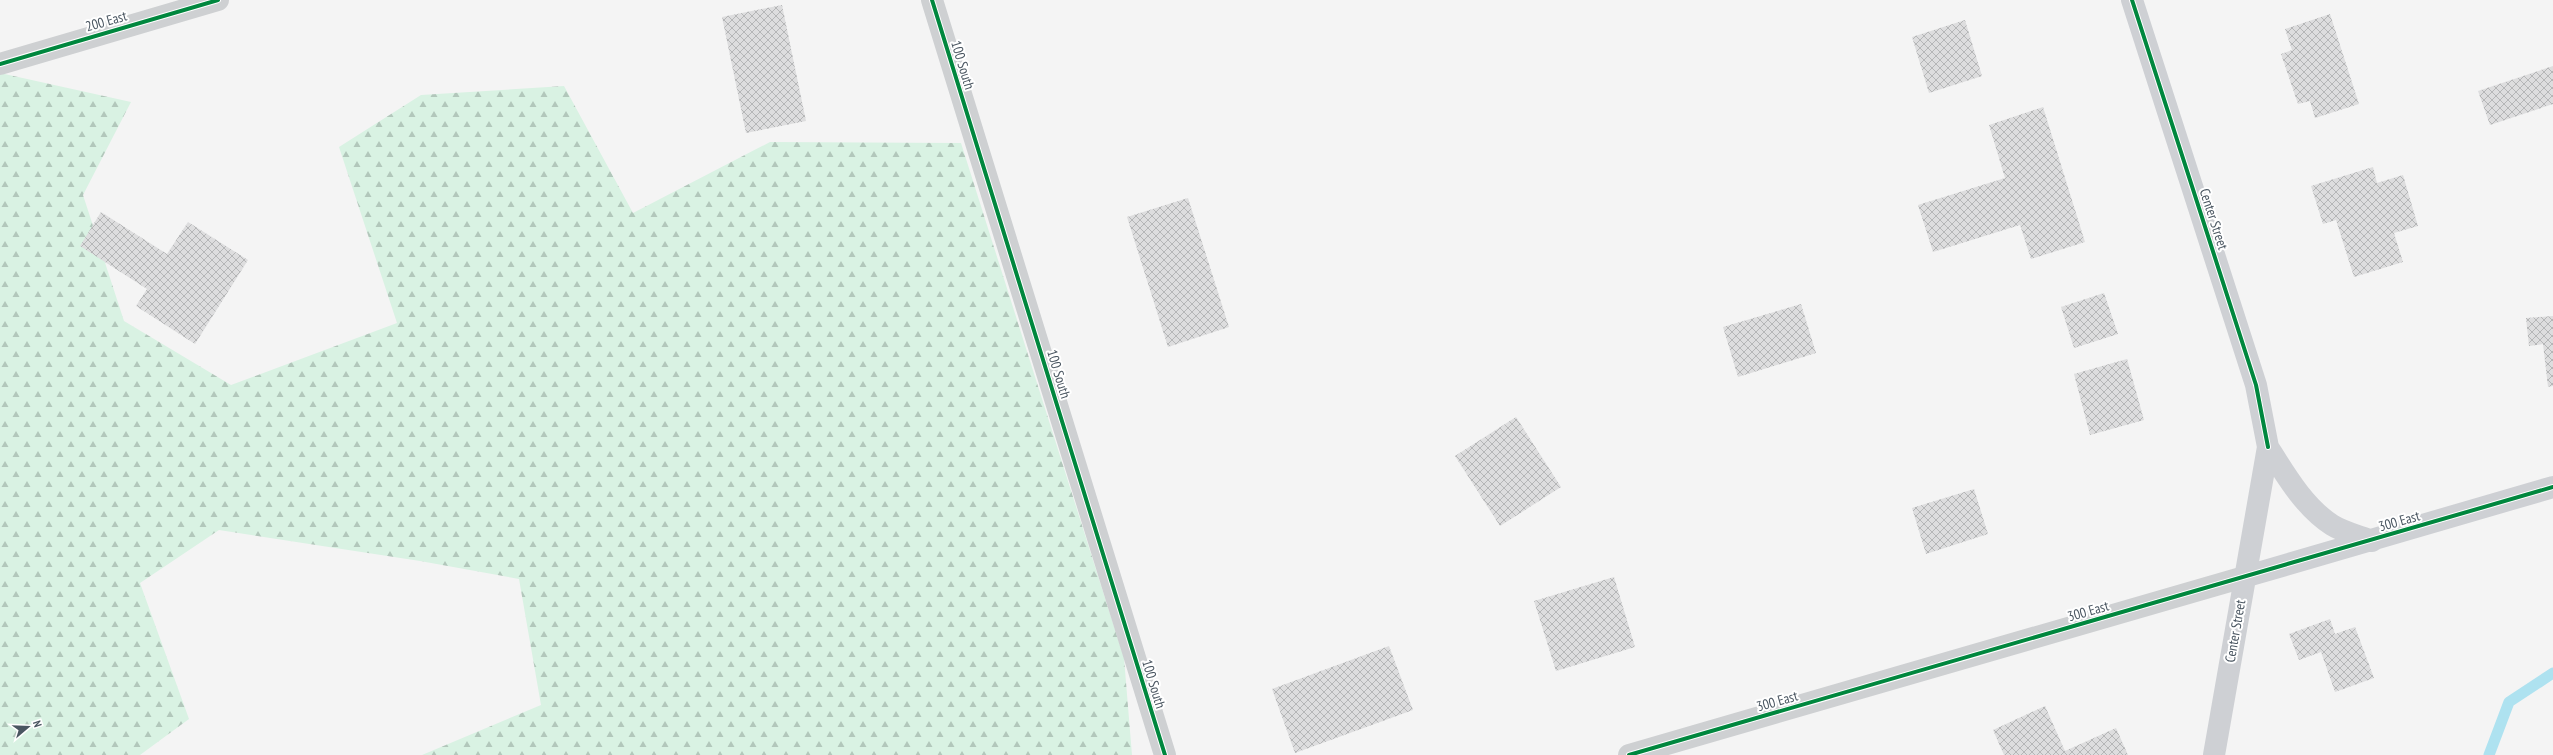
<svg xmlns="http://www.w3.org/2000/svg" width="2553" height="755" viewBox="0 0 2553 755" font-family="'PT Sans Narrow',sans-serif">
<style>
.forest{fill:url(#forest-firs)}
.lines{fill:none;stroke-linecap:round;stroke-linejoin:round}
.stream{stroke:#aee2f0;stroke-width:11}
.building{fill:url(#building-cross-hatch)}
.street{stroke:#ced0d2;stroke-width:22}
.secondary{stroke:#ced0d4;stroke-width:22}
.cycleway-casing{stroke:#fff;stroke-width:6}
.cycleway{stroke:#00873e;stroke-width:4}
.labels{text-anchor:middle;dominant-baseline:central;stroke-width:4;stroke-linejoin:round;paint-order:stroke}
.street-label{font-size:14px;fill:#4a5661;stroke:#fff}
</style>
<defs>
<pattern id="forest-firs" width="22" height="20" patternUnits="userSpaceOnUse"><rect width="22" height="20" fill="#d9f2e3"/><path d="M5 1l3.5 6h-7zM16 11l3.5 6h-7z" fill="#b2c7bb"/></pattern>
<pattern id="building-cross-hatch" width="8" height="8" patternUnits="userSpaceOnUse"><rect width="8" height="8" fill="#ddddde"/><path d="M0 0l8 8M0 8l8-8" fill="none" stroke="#b5b6b7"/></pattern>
</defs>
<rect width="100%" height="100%" fill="#f4f4f4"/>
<path class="forest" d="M0,73L131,102L83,195L124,321L231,385L397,323L339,147L421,95L564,86L633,213L770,142L961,143L1124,658L1132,755H422L541,705L519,579L420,561L219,530L140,583L189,719L140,755H0Z"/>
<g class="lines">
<path class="stream" d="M2489,755L2509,702L2553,673"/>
</g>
<path class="building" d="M782,5L806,121L746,133L722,17Z
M2330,14L2359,104L2315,118L2310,101L2298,104L2281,54L2292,50L2285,29Z
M1965,20L1982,76L1929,93L1912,37Z
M2553,66V104L2490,125L2478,91Z
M2043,107L2085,242L2031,259L2020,225L1933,252L1918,205L2005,178L1989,125Z
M2373,167L2377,183L2403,175L2418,226L2394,233L2403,262L2354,277L2336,220L2323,224L2311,186Z
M1188,198L1229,327L1168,347L1127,217Z
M101,212L167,254L188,222L248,260L195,344L136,306L147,289L80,246Z
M2104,293L2118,334L2074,348L2061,307Z
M1801,304L1816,353L1738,377L1723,327Z
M2553,316V386L2548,387L2543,344L2529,346L2526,318Z
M2127,359L2144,420L2090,435L2074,374Z
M1516,417L1561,487L1500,526L1455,456Z
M1974,489L1988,534L1926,554L1912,508Z
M1614,577L1635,647L1556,671L1534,601Z
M2330,619L2335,634L2355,627L2374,678L2335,692L2321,652L2299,660L2289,634Z
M1389,646L1413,710L1295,753L1272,689Z
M2045,706L2065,751L2116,728L2128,755H2004L1993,730Z"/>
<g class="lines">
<path class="street" d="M932,0L1165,755
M0,64L218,0
M1629,755L2244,577"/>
<path class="secondary" d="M2132,0L2256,385L2268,447L2214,755
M2268,447C2285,474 2304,507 2332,525C2343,532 2359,536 2372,541
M2244,577L2553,487"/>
<g class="cycleway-casing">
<path id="cycleway" d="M932,0L1165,755
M2132,0L2256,385L2268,447
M0,64L218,0
M1629,755L2553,487"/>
</g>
<use href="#cycleway" class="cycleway"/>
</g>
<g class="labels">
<g class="street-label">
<text transform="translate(106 21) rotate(-16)">200 East</text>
<text transform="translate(963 65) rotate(73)">100 South</text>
<text transform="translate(2214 219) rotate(72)">Center Street</text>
<text transform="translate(1059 374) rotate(73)">100 South</text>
<text transform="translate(2399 521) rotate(-16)">300 East</text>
<text transform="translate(2088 611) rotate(-16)">300 East</text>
<text transform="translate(2235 631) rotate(-80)">Center Street</text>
<text transform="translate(1154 684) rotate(73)">100 South</text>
<text transform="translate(1777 701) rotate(-16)">300 East</text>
</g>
</g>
<g transform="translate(28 727) rotate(71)" stroke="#ffffff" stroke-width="3" paint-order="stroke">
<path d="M0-3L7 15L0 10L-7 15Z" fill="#4a5661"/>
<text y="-6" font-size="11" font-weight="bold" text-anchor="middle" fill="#4a5661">N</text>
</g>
</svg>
